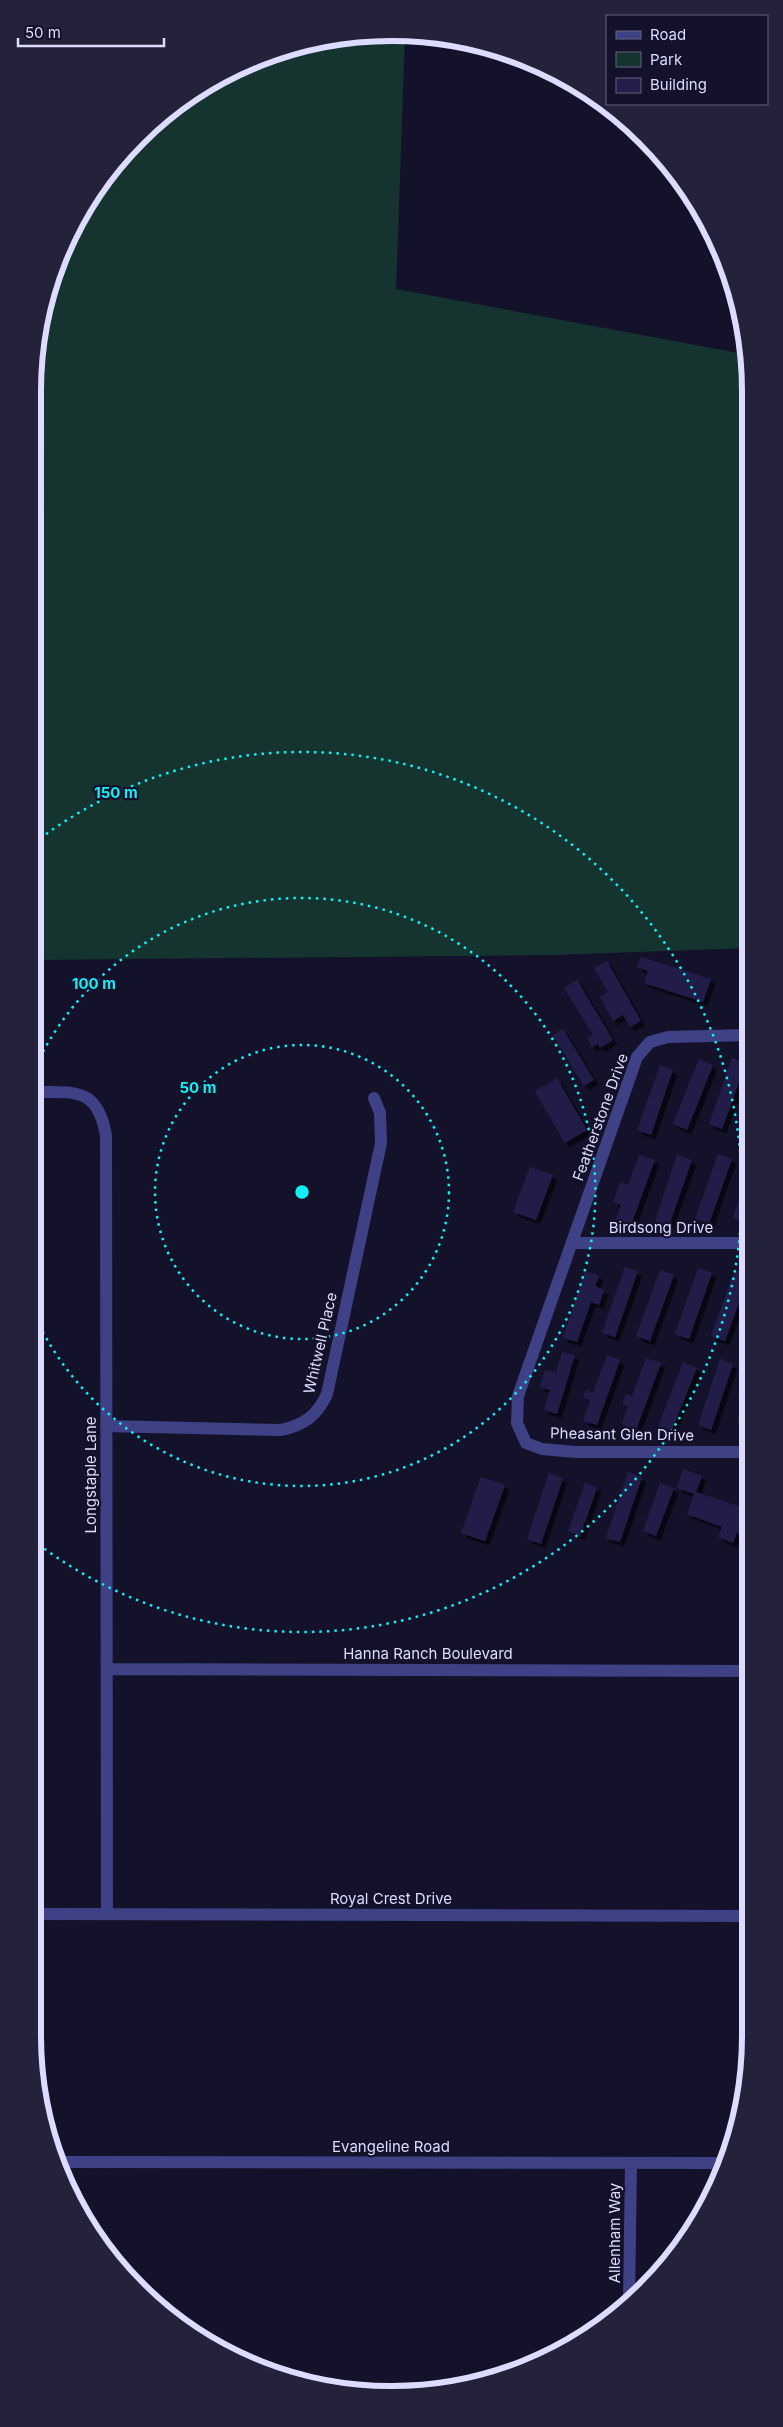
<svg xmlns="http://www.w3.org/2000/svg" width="783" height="2427" viewBox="0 0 783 2427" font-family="Inter,sans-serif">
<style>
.green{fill:#153430}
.building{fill:#241f4a;filter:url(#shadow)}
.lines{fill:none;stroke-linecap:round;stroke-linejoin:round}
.minor{stroke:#3f4187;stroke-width:12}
.ring{fill:none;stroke:#10f0f6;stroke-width:2.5;stroke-dasharray:2.5 5}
.labels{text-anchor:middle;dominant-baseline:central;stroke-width:4.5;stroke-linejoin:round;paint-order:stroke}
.street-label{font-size:15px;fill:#dddcfe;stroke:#14122a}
.rim{fill:none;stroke:#dddcfe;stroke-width:6}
.centre{fill:#10f0f6;stroke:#14122a;stroke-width:2.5}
.ring-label{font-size:15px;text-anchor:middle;font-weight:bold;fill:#10f0f6;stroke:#14122a;stroke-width:4.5;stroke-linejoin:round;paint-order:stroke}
</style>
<defs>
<filter id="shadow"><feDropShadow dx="4.5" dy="4.5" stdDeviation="0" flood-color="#0009"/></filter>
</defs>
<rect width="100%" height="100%" fill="#14122a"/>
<path class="green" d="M392,33L405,34L396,289L738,353L741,323L747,344L748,948L553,955L33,960L32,392C35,368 35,343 40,320C73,176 177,74 320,40C343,34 369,35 392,33Z"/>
<path class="building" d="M641,957L711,979L703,1002L644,983L648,971L637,967Z
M607,961L641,1021L630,1027L623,1015L613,1021L600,997L608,992L594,968Z
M577,980L613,1040L600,1048L598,1044L592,1047L587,1038L593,1035L564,988Z
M563,1029L594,1080L584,1086L553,1035Z
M732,1058L746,1063L722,1129L709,1124Z
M699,1059L713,1065L687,1130L673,1124Z
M660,1065L673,1070L651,1135L637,1130Z
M557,1078L587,1130L565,1143L535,1091Z
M718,1154L732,1159L709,1224L695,1219Z
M639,1155L655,1160L631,1225L616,1219L621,1205L613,1202L620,1182L628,1185Z
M677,1155L692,1160L669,1226L655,1221Z
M530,1167L553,1175L536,1220L513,1212Z
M749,1171V1215L747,1223L733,1218Z
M625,1267L638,1271L615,1337L602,1333Z
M698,1268L712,1273L689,1339L675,1334Z
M660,1270L674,1275L650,1341L636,1336Z
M735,1270L749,1275L725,1341L711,1336Z
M585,1271L599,1276L595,1286L604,1290L599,1305L591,1302L577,1342L563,1338Z
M562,1352L575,1355L557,1414L544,1410L550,1390L540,1387L545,1370L556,1373Z
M607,1355L620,1360L597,1425L583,1421L590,1400L583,1397L586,1390L593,1393Z
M646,1358L661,1363L636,1430L622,1424L628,1406L622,1404L626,1394L632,1396Z
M720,1359L733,1364L711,1430L698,1425Z
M683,1362L697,1368L671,1432L658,1427Z
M741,1386L749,1389V1427L737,1423L744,1399L738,1397Z
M683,1469L702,1476L696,1492L750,1510V1527L746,1536L737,1533L733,1543L718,1537L722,1527L687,1514L694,1494L677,1488Z
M628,1472L642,1477L620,1542L606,1538Z
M549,1473L563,1478L541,1544L527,1539Z
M481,1477L505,1485L485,1541L461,1533Z
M585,1483L597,1488L580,1536L568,1531Z
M660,1483L674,1488L656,1536L643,1531Z"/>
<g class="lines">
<path class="minor" d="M749,1035L668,1037L650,1042L637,1057L518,1396L517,1423L526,1443L542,1449L575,1452H749
M32,1092C75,1092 98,1087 106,1136L107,1914
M572,1243H749
M106,1426L281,1430C304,1425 317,1416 327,1394L381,1143L380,1113L374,1098
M107,1669L750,1671
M32,1914L750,1916
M56,2162L726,2163
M629,2302L631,2163"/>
</g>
<g class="ring">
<circle cx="302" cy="1192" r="147"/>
<path d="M33 1072A294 294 0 1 1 33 1312"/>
<path d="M34 843A440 440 0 1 1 34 1541"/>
</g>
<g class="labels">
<g class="street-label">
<text transform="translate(600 1117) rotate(-70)">Featherstone Drive</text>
<text x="661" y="1227">Birdsong Drive</text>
<text transform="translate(320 1343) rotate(-77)">Whitwell Place</text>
<text transform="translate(622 1434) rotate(1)">Pheasant Glen Drive</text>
<text transform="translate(90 1475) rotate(-90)">Longstaple Lane</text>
<text x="428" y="1653">Hanna Ranch Boulevard</text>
<text x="391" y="1898">Royal Crest Drive</text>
<text x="391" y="2146">Evangeline Road</text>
<text transform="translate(614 2233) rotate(-90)">Allenham Way</text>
</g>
</g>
<path d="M0 0H783V2427H0ZM391 41H392A350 350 0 0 1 742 391V2036A350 350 0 0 1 392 2386H391A350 350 0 0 1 41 2036V391A350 350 0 0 1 391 41Z" fill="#24223b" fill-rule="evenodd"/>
<path class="rim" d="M391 41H392A350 350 0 0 1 742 391V2036A350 350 0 0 1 392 2386H391A350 350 0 0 1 41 2036V391A350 350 0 0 1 391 41Z"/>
<circle cx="302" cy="1192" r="8" class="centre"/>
<g class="ring-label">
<text x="116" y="798">150 m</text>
<text x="94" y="989">100 m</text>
<text x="198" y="1093">50 m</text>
</g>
<rect x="606" y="15" width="162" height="90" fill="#14122a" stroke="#64637f"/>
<rect x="616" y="31" width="25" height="8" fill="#3f4187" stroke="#64637f"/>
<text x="650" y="40" font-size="15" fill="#dddcfe">Road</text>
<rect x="616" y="52" width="25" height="15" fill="#153430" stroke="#64637f"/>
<text x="650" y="65" font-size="15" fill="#dddcfe">Park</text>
<rect x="616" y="78" width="25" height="15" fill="#241f4a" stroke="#64637f"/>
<text x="650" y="90" font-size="15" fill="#dddcfe">Building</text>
<path d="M18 38v8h146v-8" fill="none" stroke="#dddcfe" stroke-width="2.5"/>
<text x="25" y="38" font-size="15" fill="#dddcfe" stroke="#14122a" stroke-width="4" paint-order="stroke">50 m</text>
</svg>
